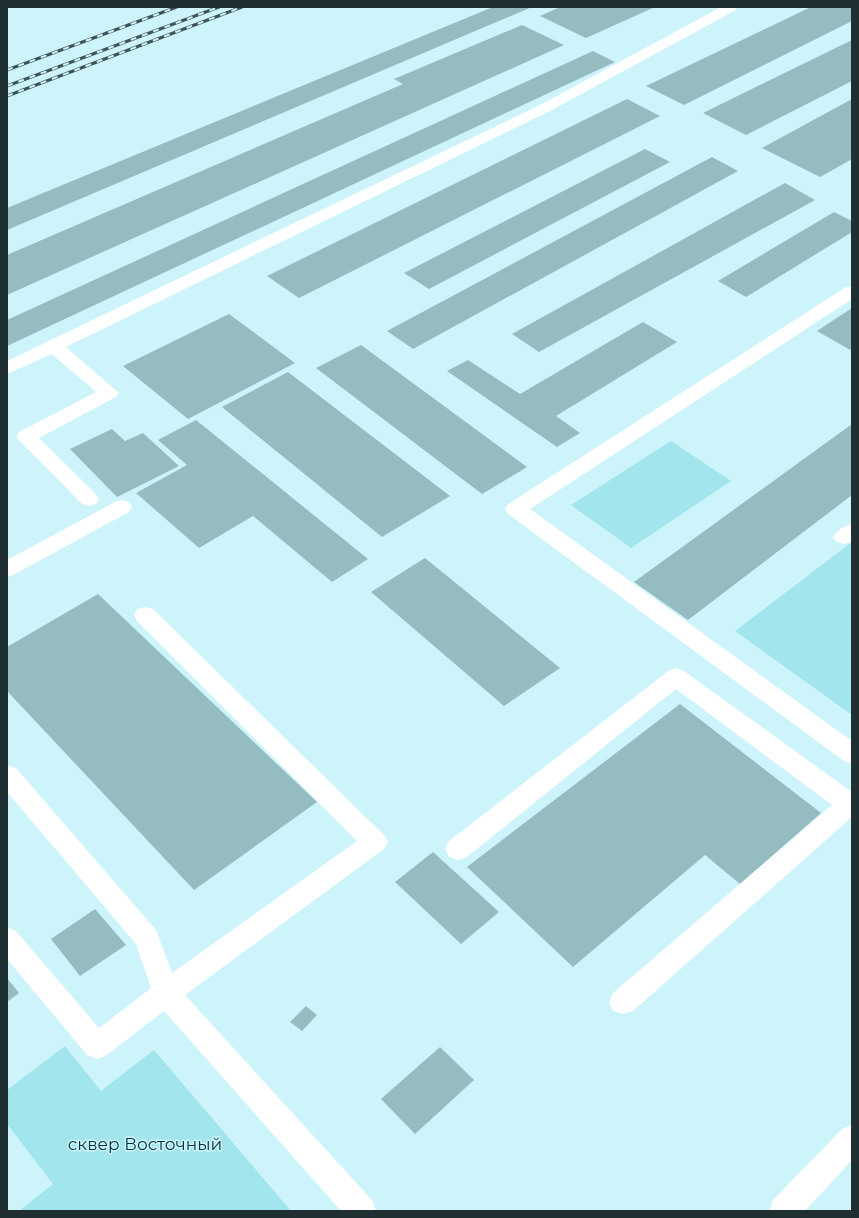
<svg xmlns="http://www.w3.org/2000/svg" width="859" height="1218" viewBox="0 0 859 1218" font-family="Montserrat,sans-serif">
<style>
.green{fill:#a2e5ed}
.building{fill:#95bcc1}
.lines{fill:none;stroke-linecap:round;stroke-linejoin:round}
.minor{fill:#fff;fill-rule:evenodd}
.rail-casing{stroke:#3f5456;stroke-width:3}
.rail{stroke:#ccf4fa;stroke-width:2;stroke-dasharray:6;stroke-linecap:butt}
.labels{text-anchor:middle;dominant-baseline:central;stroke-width:3;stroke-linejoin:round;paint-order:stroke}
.near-park-label{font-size:17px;fill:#00343a;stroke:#ccf4fa}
</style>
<rect width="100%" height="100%" fill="#ccf4fa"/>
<path class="green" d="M671,441L731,481L631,548L571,505Z
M852,542V715L735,631Z
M65,1046L101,1091L154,1050L291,1211H19L53,1184L7,1124V1090Z"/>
<path class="building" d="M493,7H532L7,230V208Z
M560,7H655L586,38L540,16Z
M811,7H852V21L684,105L646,86Z
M522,25L564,45L7,295V255L403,84L394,79Z
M852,40V81L746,135L703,113Z
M593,51L615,62L7,346V320Z
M627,99L660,116L299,298L267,276Z
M852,99V159L820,177L762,148Z
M645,149L670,162L429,289L404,273Z
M712,157L738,171L413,349L387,331Z
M785,183L815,200L539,352L512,334Z
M834,212L852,221V232L746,297L718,281Z
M852,308V351L817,331Z
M229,314L295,363L188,419L123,366Z
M643,322L677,342L556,416L580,433L557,447L447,371L468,360L520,394Z
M361,345L527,467L482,494L316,368Z
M288,372L450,496L382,537L222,407Z
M196,420L368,559L332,582L253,516L199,548L136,493L187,465L158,440Z
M852,424V495L688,620L634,582Z
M112,429L125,441L143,433L179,466L117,497L70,449Z
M425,558L560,668L504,706L371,592Z
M98,594L317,802L194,890L7,691V647Z
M680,704L821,813L740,884L705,855L573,967L467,867Z
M433,852L499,912L461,944L395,882Z
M95,909L126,945L80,976L51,939Z
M7,978L19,993L7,1002Z
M306,1006L317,1015L302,1031L290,1022Z
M440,1047L474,1080L415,1134L381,1099Z"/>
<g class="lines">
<path class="minor" d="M721,7H738L736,10L550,111L66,347L119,393L116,397L39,438L96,494L99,499L96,504L89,506L82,504L16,437L19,432L96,392L52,354L7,374V361L540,105Z
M852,286V299L530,509L852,741V764L844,761L508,514L505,509L508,504L846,287Z
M122,500L129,502L132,507L129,512L15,574L7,577V560L115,502Z
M852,524V542L844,544L837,542L833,537C838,529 844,526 852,524Z
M145,607L153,609L384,835L388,842L384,849L185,995L372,1200L376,1211H341L164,1011L107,1055L97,1059L87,1055L7,959V927L16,931L99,1028L151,988L136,944L7,792V765L16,768L156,930L172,973L357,841L137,621L134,615L137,609Z
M676,668L684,671L852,792V817L633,1011L623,1014L613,1011L609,1002L613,993L832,805L676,689L467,857L458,860L449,857L445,849L449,841L668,671Z
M852,1125V1160L805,1211H769L773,1200L842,1129Z"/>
<g class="rail-casing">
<path id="rail" d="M7,70L177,7
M7,86L219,7
M7,96L242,7"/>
</g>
<use href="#rail" class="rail"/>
</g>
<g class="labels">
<g class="near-park-label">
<text x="145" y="1144">сквер Восточный</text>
</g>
</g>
<rect width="859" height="1218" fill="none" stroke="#203032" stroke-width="16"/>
</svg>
